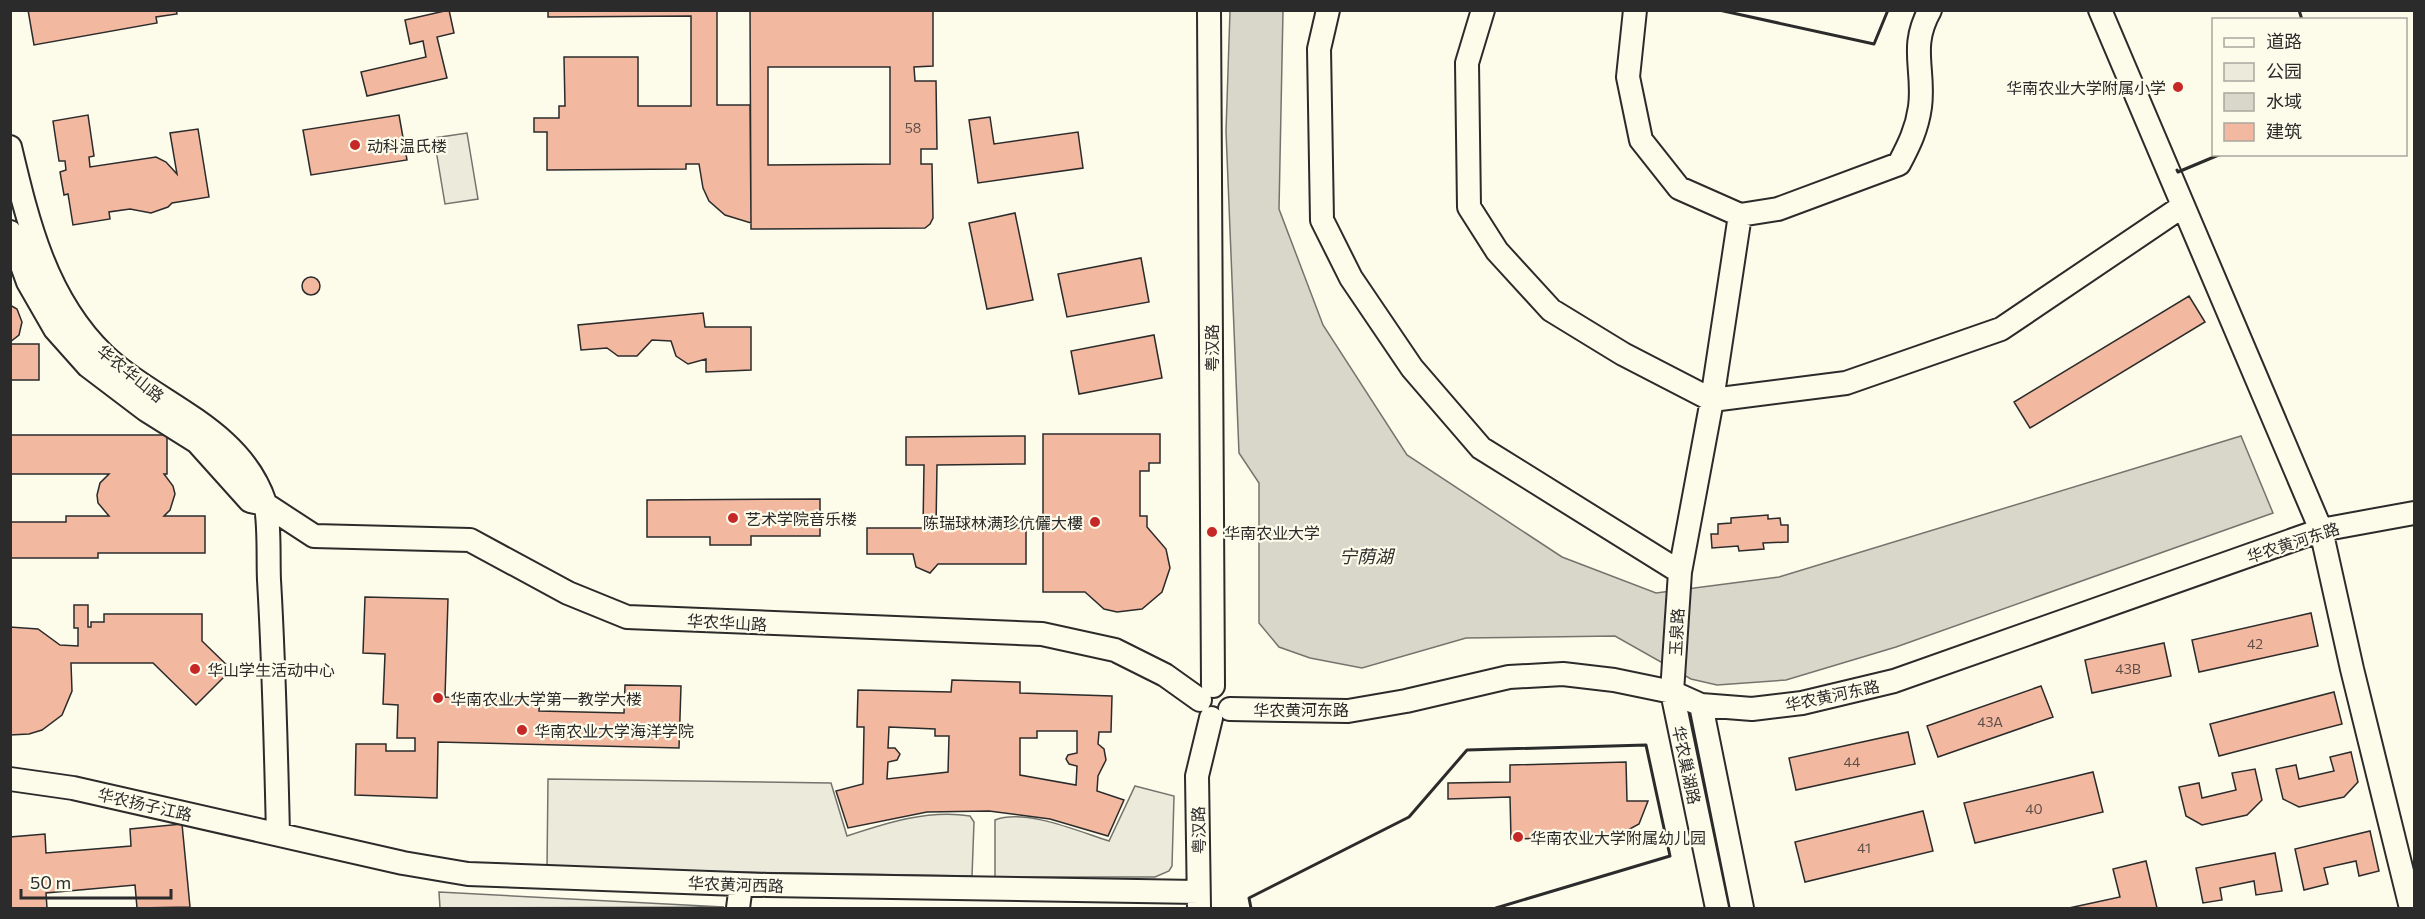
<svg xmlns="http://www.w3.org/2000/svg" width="2425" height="919" viewBox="0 0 2425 919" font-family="Commissioner,'Noto Sans SC',sans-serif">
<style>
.green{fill:#ecebdb;stroke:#74746e;stroke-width:1.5}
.water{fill:#d8d7c9;stroke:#74746e;stroke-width:1.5}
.building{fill:#f2b8a0;stroke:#2b2b2b;stroke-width:1.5;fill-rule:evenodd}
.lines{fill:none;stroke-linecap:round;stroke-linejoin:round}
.minor-casing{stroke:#2b2b2b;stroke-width:26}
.minor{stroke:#fdfbea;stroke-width:22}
.wall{stroke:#2b2b2b;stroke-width:3}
.poi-dot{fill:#c62828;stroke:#fdfbea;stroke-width:2}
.labels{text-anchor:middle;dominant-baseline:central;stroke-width:4.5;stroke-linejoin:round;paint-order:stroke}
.number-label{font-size:14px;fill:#5d4e48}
.poi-label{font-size:16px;fill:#2b2b2b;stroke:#fdfbea;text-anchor:start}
.street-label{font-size:16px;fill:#2b2b2b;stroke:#fdfbea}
.water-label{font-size:18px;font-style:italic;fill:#2b2b2b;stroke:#fdfbea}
</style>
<rect width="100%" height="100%" fill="#fdfbea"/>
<path class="green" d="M467,133L478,199L445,204L434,138Z
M548,779L831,783L847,836C886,823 929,809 970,816L974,822L972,876L547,869Z
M1135,786L1174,796L1172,866L1169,871L1155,877H995V820C1025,808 1080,832 1109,841Z
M439,892L724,907L440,908Z"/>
<path class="water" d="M1230,11H1283L1279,209L1323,325L1407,455L1562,557L1656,593L1779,577L2241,436L2273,513L1896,647L1786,680L1717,685L1691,679L1615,636L1466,638L1362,668L1310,658L1279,647L1259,623V483L1239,453L1226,131Z"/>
<path class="building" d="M28,10H176L177,14L156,17L157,23L34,45Z
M449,10L454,33L437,37L447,78L367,96L361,72L426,57L423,41L410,44L405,20Z
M548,10H717V105H750L751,223L725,215L709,201L703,188L699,164H686V169L547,170V132H534V118H559V106H565L564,57H638V106H691V16L548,17Z
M750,10H933V66L914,67L915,81H936L937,149H921V164H932L933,218L930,224L925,228L751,229ZM768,67H890V164L768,165Z
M88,115L94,156L89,157L90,167L156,157L166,162L177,174L170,133L198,129L209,197L172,203L168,207L151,213L130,209L109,212L110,219L73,225L68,194L64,195L60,172L66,170L65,161H59L53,121Z
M399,115L407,160L311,175L303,130Z
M990,117L994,144L1078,132L1083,168L978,183L969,120Z
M1015,213L1033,300L987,309L969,223Z
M1141,258L1149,302L1067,317L1058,274Z
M302 286a9 9 0 1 1 18 0a9 9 0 1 1-18 0Z
M2189,296L2205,322L2030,428L2014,402Z
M10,305L17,309L22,322L19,335L10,342Z
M703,313L705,327H751V370L706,372V359L688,364L676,356L671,341L652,340L637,356H618L607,348L581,350L578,325Z
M1154,335L1162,378L1079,394L1071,351Z
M10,344H39V380H10Z
M1043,434H1160V463H1149V471H1140V516H1147V527L1166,549L1170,568L1162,592L1142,609L1117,612L1104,609L1085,592H1043Z
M10,435H167V474H164L173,486L175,494L170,510L164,516H205V553H98V558H10V522H66V516H109L98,503L97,495L100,483L109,474H10Z
M1025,436V464L937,465L936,528H1026V564H938L930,573L916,567L913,554H867V528H923L924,465H906V437Z
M820,499V536H751V545H710V537H647V500Z
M1768,515V519L1780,518L1781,525H1788V542L1763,543L1764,549L1739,551L1738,546L1712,548L1711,534H1718V524L1731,523V518Z
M365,597L448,599L445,697L540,699L539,711L624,713L625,685L681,686L679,748L438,742L437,798L355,795L356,744H386V751H415V738H397L398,705L383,704L385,654L363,653Z
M74,605H88V627H91V622H104V614H202V641L234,672H229L196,705L153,663H71L72,691L62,715L42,730L29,734L10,735V627L38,629L60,645L78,646V628H74Z
M2311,613L2318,646L2199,672L2192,640Z
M2164,643L2171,676L2092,693L2085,660Z
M952,680L1020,682V693L1112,696L1111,732H1099L1098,744L1104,749L1106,760L1098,776L1097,791L1124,800L1108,836L1050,819L989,811L927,812L848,828L836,791L863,784L864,727H857L858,690L951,692ZM889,727L935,729V736H949L948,772L887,779L888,762L897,760L900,754L895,748H888ZM1037,731H1077V753L1068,755L1066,759L1069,764L1077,766L1076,785L1020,775V738H1037Z
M2041,686L2053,717L1938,757L1927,726Z
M2334,692L2342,724L2219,756L2210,724Z
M1908,732L1915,764L1796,790L1789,758Z
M2351,752L2358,782L2344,797L2299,807L2283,799L2276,769L2296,765L2299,779L2334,771L2330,757Z
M1626,762L1627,801H1648L1639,824L1617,836L1511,839L1510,797L1448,799V783L1510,782V765Z
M2255,769L2262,800L2247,815L2202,825L2186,816L2179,787L2199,783L2202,798L2236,790L2232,773Z
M2093,772L2103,812L1975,843L1964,803Z
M1923,811L1933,851L1805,882L1795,842Z
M182,824L190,907L137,908L135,885L46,893L47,908H10V837L45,834L46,853L131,846L130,829Z
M2370,831L2379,871L2359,876L2356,861L2324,868L2328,884L2304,890L2295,849Z
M2275,853L2282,891L2256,895L2254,881L2220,888L2222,900L2203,903L2196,868Z
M2146,861L2157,908H2069L2120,897L2113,869Z"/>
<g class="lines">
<g class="minor-casing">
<path id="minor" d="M1209,10L1213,686
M1328,10L1319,49L1322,220L1351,278L1412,368L1481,448L1680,572
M1483,10L1467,63L1469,207L1497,251L1551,310L1623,354L1712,400L1846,383L2001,329L2183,206
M1635,10L1628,77L1641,140L1679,188L1740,215L1778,209L1899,164C1909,145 1917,129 1920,107C1925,70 1909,47 1930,10
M2100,10L2321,530L2352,669L2411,908
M10,147C28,223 46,299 104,355C157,405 240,427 265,503C270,520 268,560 269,580C274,664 276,749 278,834
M10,232L28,282L55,329L88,366L146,410L197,442L250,501L265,504L314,536L470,540L568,593L627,617L1042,634L1115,650L1165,675L1200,700
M1701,705L1742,908
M1230,709L1348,711L1406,701L1509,677L1563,674L1614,680L1672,692L1701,705L1752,709L1802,703L1894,681L2321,530L2414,513
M10,779L73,788L403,863L468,874L767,885L1198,892
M738,908L741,885
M1199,908L1197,776L1211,718
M1717,908L1672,692L1680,572L1712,400L1740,215"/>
</g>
<use href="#minor" class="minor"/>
<path class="wall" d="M1719,10L1874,44L1888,10
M2299,10L2302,20
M2177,170L2178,172L2221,154
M1251,908L1249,898L1409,817L1467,750L1646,745L1670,856L1496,908"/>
</g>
<g class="poi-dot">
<circle cx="2178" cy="87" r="6"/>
<circle cx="355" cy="145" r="6"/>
<circle cx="733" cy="518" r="6"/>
<circle cx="1095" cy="522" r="6"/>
<circle cx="1212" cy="532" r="6"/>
<circle cx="195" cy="669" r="6"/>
<circle cx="438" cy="698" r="6"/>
<circle cx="522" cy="730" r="6"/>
<circle cx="1518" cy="837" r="6"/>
</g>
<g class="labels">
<g class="number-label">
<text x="913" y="127">58</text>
<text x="2255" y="643">42</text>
<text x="2128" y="668">43B</text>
<text x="1990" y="721">43A</text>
<text x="1852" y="761">44</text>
<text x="2034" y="808">40</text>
<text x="1864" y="847">41</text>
</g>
<g class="poi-label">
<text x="2166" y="87" text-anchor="end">华南农业大学附属小学</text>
<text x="367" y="145">动科温氏楼</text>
<text x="745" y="518">艺术学院音乐楼</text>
<text x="1083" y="522" text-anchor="end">陈瑞球林满珍伉儷大樓</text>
<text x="1224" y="532">华南农业大学</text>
<text x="207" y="669">华山学生活动中心</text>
<text x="450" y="698">华南农业大学第一教学大楼</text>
<text x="534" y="730">华南农业大学海洋学院</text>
<text x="1530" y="837">华南农业大学附属幼儿园</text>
</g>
<g class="street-label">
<text transform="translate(1211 348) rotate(-90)">粤汉路</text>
<text transform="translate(131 373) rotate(39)">华农华山路</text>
<text transform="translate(2293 542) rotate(-18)">华农黄河东路</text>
<text transform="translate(727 622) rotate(3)">华农华山路</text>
<text transform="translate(1676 632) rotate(-87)">玉泉路</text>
<text transform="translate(1832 695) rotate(-12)">华农黄河东路</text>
<text x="1301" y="709">华农黄河东路</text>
<text transform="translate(1687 765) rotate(78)">华农巢湖路</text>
<text transform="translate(145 804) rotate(13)">华农扬子江路</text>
<text transform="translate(1198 830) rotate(-91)">粤汉路</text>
<text transform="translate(736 884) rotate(2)">华农黄河西路</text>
</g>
<g class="water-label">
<text x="1366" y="556">宁荫湖</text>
</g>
</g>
<rect width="2425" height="919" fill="none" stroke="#2b2b2b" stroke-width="24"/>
<rect x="2212" y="18" width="195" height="138" fill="#fdfbea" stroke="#a9a89e" stroke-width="1.5"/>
<rect x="2224" y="38" width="30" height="9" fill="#fdfbea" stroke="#a9a89e" stroke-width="1.5"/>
<text x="2266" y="48" font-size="18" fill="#2b2b2b">道路</text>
<rect x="2224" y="63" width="30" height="18" fill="#ecebdb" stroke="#a9a89e" stroke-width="1.5"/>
<text x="2266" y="78" font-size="18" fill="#2b2b2b">公园</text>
<rect x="2224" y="93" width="30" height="18" fill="#d8d7c9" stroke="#a9a89e" stroke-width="1.5"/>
<text x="2266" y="108" font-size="18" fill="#2b2b2b">水域</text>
<rect x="2224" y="123" width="30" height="18" fill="#f2b8a0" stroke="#a9a89e" stroke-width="1.5"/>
<text x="2266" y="138" font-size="18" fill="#2b2b2b">建筑</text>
<path d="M21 889v9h150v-9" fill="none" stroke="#2b2b2b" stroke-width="3"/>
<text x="30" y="889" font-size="18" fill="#2b2b2b" stroke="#fdfbea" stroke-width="4.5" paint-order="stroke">50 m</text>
</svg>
